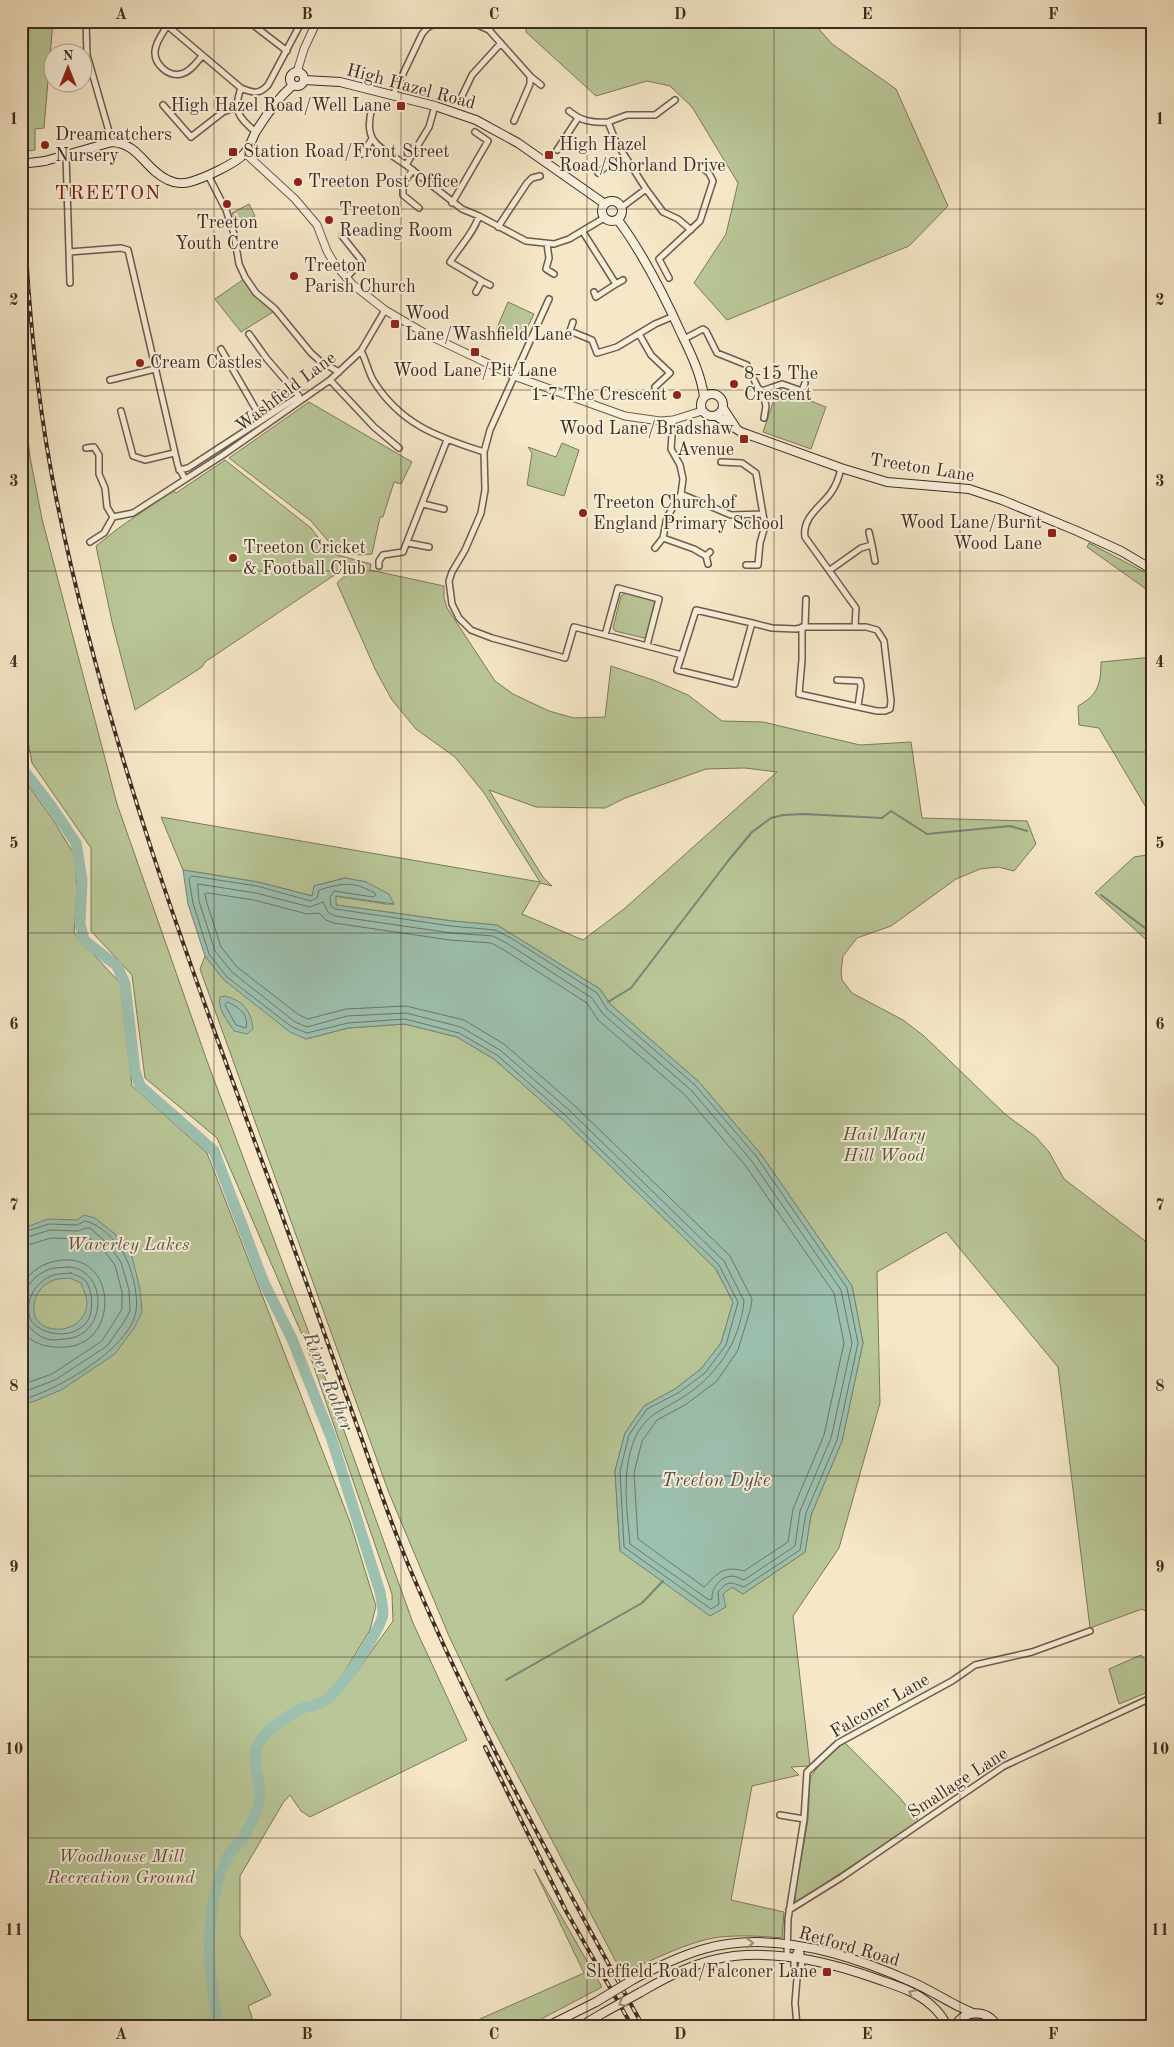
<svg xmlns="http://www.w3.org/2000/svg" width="1174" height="2047" viewBox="0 0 1174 2047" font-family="'Old Standard TT',serif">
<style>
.green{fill:#b9c697;stroke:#7c795c;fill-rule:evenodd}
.water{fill:#9dc1b0;stroke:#778577;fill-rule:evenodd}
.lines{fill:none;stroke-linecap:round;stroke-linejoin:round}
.shore{stroke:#6e7669;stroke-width:1}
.stream{stroke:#778577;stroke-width:2}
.river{stroke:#9dc1b0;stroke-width:11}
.minor-casing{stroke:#6c5b4b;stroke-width:8}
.tertiary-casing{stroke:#6c5b4b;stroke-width:9}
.secondary-casing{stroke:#3e2c22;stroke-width:10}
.minor{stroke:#f8efdb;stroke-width:5}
.tertiary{stroke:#f8efdb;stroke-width:7}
.secondary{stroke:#f8efdb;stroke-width:8}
.rail-casing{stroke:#3e2c22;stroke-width:4}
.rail{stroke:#f8efdb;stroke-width:2;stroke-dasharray:5.5;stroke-linecap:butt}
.secondary-bridge-casing{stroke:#3e2c22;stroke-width:10;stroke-linecap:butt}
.secondary-bridge{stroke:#f8efdb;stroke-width:8}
.oneway{stroke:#9b8e7e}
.grid{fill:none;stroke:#3e2c22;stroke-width:1;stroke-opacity:0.55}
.poi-dot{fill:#8f2418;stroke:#f8efdb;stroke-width:2}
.labels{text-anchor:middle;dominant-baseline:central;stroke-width:4;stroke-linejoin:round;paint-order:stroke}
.street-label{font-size:18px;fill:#3e2c22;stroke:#f8efdb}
.poi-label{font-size:18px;fill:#3e2c22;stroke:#f8efdb;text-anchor:start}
.park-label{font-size:18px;font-style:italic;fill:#5d523f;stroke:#f8efdb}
.water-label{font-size:19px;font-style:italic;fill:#565146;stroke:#f8efdb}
.quarter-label{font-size:20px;letter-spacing:1px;fill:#7a1f14;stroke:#f8efdb}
.neatline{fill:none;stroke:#3e2c22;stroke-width:2}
.grid-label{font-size:16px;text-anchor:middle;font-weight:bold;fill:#3e2c22}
</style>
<rect width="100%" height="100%" fill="#f5e7c7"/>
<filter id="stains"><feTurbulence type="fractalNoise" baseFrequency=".004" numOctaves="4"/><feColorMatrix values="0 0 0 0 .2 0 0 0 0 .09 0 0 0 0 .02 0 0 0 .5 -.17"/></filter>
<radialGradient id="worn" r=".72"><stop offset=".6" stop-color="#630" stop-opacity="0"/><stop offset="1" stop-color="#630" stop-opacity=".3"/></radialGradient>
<path class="green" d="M29,21H53L44,128L35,129V150L27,151Z
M527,21H812L832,44L896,89L948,206L909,246L727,320L694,283L726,234L738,183L692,107L670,86L647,81L596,96L526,32Z
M249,204L255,216L238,225L232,213Z
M244,279L273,312L241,332L215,299Z
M508,302L534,314L521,341L496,330Z
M21,379L30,457L42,519L117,804L207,1061L313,1344L413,1623L467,1740L310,1817L301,1811L290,1795L283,1803L240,1876V1935L271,1995L248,2006L255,2026H28L26,2019L21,1959V776L52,818L75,856L77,892L74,933L120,983L132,1086L207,1153L350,1522L376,1606L370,1630L340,1679L350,1681L393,1621L392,1594L306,1344L217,1138L145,1078L132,975L91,931V848L32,763L21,704Z
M778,388L826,407L811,449L763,432Z
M309,402L412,462L401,484L394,482L383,517H380L372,554L361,555L350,554L329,542L311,521L229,458Z
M562,443L579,450L564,496L527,485L532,453L528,447L556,457Z
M225,460L311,528L330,553L371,564L370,570L444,586V598L447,608L495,681L513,694L549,711L574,718L605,717L611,666L653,680L688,695L722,721L763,722L860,745L911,742L922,818L1027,821L1036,844L1014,871L998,867L980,869L956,879L891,926L857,938L843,956L841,972L842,980L852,993L903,1020L924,1036L1006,1115L1036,1137L1049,1152L1064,1179L1153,1247V1615L1142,1609L1090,1628L1058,1367L946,1232L877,1272L880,1403L839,1548L793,1616L810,1766L791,1767L799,1775L752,1786L731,1900L784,1912L782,1938C761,1936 741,1935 720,1937C688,1941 652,1961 622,1973L489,1721L449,1636L389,1493L200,969L205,956L224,980L306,1039L348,1028L405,1024L457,1037L494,1059L562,1119L716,1269L733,1302L721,1343L701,1369L675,1389L644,1406L625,1433L615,1471L620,1551L710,1615L722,1594L732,1587L743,1594L805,1552L811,1515L842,1441L863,1343L852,1286L760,1153L699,1082L611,1005L600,989L497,925L452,921L336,905L335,896L386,904H394L366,882L345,878L314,886L313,896L258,882L183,870L161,817L540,882L484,793L455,757L416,729L392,700L376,671L337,583L348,573L347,570L333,576L205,662L202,667L135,710L112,622L96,546L116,530L173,490L176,493ZM745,768L777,772L624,909L583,940L522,914L540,883L552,886L543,877L489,790L536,807L605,808L625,798L706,769Z
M1089,543L1148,574L1153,578V594L1087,547Z
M626,593L653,600L655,602L647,635L644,638L615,631L613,628L621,596Z
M1153,657V819L1099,728L1079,725L1078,706C1098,695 1101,684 1101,662Z
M1153,854V946L1095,893L1134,857Z
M1141,1655L1151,1667L1153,1666V1690L1119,1704L1109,1669Z
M844,1742L900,1798L919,1821L797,1902L795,1900L796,1889L808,1819L810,1778L819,1765Z
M534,1869L602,1987L528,2026H464L584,1973Z
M975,2018L983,2019L991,2026H961L967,2020Z"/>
<path class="water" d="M183,870L258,882L312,896L314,886L345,878L366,882L389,894L394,904L336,896V905L452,921L497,925L600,989L611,1005L699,1082L760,1153L852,1286L863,1343L842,1441L811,1515L805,1552L743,1594L732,1587L723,1594L726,1607L710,1616L620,1551L615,1471L625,1433L644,1406L675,1389L701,1369L721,1343L733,1302L716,1269L562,1119L494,1059L457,1037L405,1024L348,1028L306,1039L290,1032L224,980L205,956L188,904Z
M225,996C243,1001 251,1010 253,1029L247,1034L234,1031C228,1021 217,1009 220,997Z
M84,1215L95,1218L115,1234L132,1257L140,1289L142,1312L134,1328L115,1354L61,1390L35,1401L21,1405V1229L48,1219L77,1220ZM70,1278L81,1283C83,1290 87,1296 87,1303C86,1322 68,1333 49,1328C44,1327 40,1323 36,1319C30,1304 37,1286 54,1280C59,1278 65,1279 70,1278Z"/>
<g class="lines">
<path class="shore" d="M192,876L257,886L311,901L317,898L319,890C342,883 353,881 375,893L376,895L373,897L334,891L330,897L331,906L335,909L451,926L495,930L511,938L597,993L607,1009L695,1085L756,1156L847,1288L858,1343L837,1440L806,1513L800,1550L744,1587C731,1583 729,1579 718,1592L719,1604L711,1609L624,1547L620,1471L629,1435L647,1409L678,1393L705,1373L726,1345L738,1302L719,1265L566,1116L497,1055L459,1033L405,1019L348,1023L307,1033L292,1027L227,977L209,954L193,903L189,879Z
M198,884L256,893L310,907L323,902L328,912L335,916L451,933L493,936L508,944L592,998L603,1014L691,1090L751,1160L841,1290L852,1343L831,1438L800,1511L795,1546L744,1580C740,1579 736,1576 732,1576C721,1576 711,1588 712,1599L709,1600L630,1544C627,1510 621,1471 635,1438C646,1415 660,1411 680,1399C715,1378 740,1343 744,1301L724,1261L570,1111L500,1050L461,1027L406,1013L347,1016L307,1027L295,1022L232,972L215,951L199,901Z
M208,893L254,900L307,914L319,913L326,920L334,923L450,940L491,943L504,950L587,1003L598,1020L685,1095L745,1165L834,1293L844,1343L824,1435L793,1509L788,1542L744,1571C722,1565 718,1574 704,1587L638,1539L634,1473L642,1441L657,1420L685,1405L717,1381L738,1350L751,1307L752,1299L730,1256L575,1106L504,1044L464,1020L406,1006L346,1009L308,1019L299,1015L237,967L221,947L206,900L205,894Z
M228,1002C239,1008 249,1014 246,1028L236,1025L225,1005Z
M21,1233L49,1224L77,1225L85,1221C100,1224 115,1240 123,1252C131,1265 139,1296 136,1311C130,1349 56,1391 21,1400
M21,1239L50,1230L78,1231L86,1228H90L107,1243L121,1262L129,1290L130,1311L124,1322L107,1346L55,1380L21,1393
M21,1247L51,1238L78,1239L88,1237L102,1248L115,1265L122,1292V1309L102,1341L52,1374L21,1385
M69,1267C108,1269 109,1337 64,1339C56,1340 49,1341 42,1337C10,1320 19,1280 50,1269C56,1267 63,1268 69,1267Z
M71,1273C75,1275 82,1277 85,1280C93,1290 94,1312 87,1322C73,1339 45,1337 31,1321C24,1303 33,1284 51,1276C57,1273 65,1274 71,1273Z
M21,1285C32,1270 44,1262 62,1260C117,1255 120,1343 66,1347C48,1348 34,1345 21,1331"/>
<path class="stream" d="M1101,895L1153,934
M608,1002L631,988L728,861L752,832L771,818L783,815L804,814L882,818L891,811L927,834L1010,826L1027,831
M506,1680L642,1603L663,1581"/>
<path class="river" d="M21,760L24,771L52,807L76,843L82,880L80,924L84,940L117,966L125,984L135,1071L140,1086L214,1151L264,1283L292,1339L331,1437L380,1592C381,1598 383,1607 383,1614C380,1631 339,1693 324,1701C317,1706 307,1706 299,1710C287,1716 261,1734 257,1747C250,1765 264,1786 259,1803C255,1816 250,1827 243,1838C238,1845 230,1850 227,1858C202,1912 208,1969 218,2026"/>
<g class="minor-casing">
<path id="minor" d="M86,21L87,55L112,142
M162,21L241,88C253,93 259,95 268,85L302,21
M248,21L287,51
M463,21L480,26L489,30L530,76V84L514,121
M167,26C163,33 156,41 155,51C154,64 168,77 181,74C190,72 196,63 202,56
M489,30L495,21
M530,76L541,85
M241,88C233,110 238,118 256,132
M393,95L422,34L427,28L439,21
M462,96L472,75L501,43
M163,105L191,137L223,112L237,107
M435,106L429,127L406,165L462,209L479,216L526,241L554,244L569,239L604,218
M372,108C362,144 381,147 406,165
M569,111C581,121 592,123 608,122L616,142L646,189
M608,122L627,115H655L675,100
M557,150L578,118
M362,154L372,139
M66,155L70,283
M413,170L403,183V195L419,208
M598,173L609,164L627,159
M208,175L226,210L234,234L239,264L245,277L256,293L275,309L311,353L320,361L339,372
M452,203L488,141L475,132
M622,207L646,189L663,212L678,219L691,230
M498,227L527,183L532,178L540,176
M583,232L616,284L596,297L594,292
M342,236L362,261L346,278
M547,244L549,258L546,269L554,274
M69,252L121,248L128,250L178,466L185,479
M669,278L659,259L700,221L713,181L709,173L698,165
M482,281L490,285
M616,284L623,280
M476,292L482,281L450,262C460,246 473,234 479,216
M549,299L490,430L484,452L485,490L481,513L465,550L452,572L449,581L452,604L459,618L471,630L492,638L565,658L574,627L682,655
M573,322L570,331L592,340L597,353L617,347L655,324L674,316
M639,334L651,355L670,373L655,387
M684,339L703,329L706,331L717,353L747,365L758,388L762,391L782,384L802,391L805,383
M221,349L262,420
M361,351C366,360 368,371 373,380C400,424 437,437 484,452
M110,380L155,369
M330,380L374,427L399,448
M762,391L766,406L764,418
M121,411L133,456L145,460L174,453
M673,420L671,449L680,465L683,479L681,494L667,517L663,538L694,549L706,556L710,552
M86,448L94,447L99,455V474L105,488L107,507L113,517
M721,462L742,463L756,473L765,526L760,543L758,565H746
M841,468C839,478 836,486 830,494C820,507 802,518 805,537L856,608L855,627
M179,470L188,468L299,396L267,359L249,334
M681,494L731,515L763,514
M423,504L444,509
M869,532L872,545
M90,542L104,533L113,517L133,513L223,455L330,380L361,351L385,310
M408,543L429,547
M655,548L663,538
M706,556L708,564
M379,566V561L383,555L403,552L447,440
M830,570L861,548L872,545L875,561
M696,610L752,623L735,684L677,670Z
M752,623L772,628L796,629L805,627H866L877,630L884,641L891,701L890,709L885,711H877L799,694L802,660V627
M805,627L806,599
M605,635L618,588L659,599L647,645
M837,680L860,681L861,686L858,706
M780,1815L804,1819
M789,1910L842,1877L1004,1766L1153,1697
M787,1956L788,1919L804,1819L807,1772L838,1743L952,1681L975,1665L1032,1652L1090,1631
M797,1978C803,1969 803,1957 799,1947
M797,2026L795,2003L797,1978L794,1974V1957L799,1947"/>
</g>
<g class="tertiary-casing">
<path id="tertiary" d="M297,72L304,49L317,21
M245,153L295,199L317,225L327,251L334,263L352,284L385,310L426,334L514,376L625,416L660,421L673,420L702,411"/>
</g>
<g class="secondary-casing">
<path id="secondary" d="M290 79a7 7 0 1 1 14 0a7 7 0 1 1-14 0Z
M304,80L340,82L435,106L476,120L518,143L605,204
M45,161L112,142C140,144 144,169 168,180C174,183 183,184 190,182C204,178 235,164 244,154C249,148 252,140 255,133C266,115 277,99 293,85
M602 211a10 10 0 1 1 20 0a10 10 0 1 1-20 0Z
M618,220C644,255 663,293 681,333C691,354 701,374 704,397
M701 405a11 11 0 1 1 22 0a11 11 0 1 1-22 0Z
M723,408L736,428
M716,416L741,432L841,468L887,482L969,489L1002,500L1077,531L1121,551L1153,570
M634,1979C657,1967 679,1956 704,1949C771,1930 850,1954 912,1982C933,1991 952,2005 973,2013
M641,1992C670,1975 700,1960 734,1956C784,1951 833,1963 880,1980C897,1986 917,1992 931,2005C938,2011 943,2017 947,2026
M548,2026L596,2002
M581,2026L603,2013
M955,2026C965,2009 987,2009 997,2026"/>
</g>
<use href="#minor" class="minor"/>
<use href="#tertiary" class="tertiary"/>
<use href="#secondary" class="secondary"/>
<g class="rail-casing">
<path id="rail" d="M21,83L22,21
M21,130C24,254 32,380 57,502C106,740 190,968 275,1196C304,1275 332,1355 360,1434C377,1482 393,1530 413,1576C479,1731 561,1879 643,2026
M485,1747L566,1911L632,2026"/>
</g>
<use href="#rail" class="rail"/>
<g class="secondary-bridge-casing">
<path id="secondary-bridge" d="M21,164L45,161
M596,2002L634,1979
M603,2013L641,1992"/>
</g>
<use href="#secondary-bridge" class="secondary-bridge"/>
</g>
<defs><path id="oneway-chevron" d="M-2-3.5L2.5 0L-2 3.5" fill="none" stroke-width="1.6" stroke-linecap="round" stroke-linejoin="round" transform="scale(1.25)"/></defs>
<g class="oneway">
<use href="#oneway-chevron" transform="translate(750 1943)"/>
<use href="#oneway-chevron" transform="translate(912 1993) rotate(-154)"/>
<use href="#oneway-chevron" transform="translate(622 2003) rotate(151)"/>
</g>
<path class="grid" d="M214,21V2026M401,21V2026M587,21V2026M774,21V2026M960,21V2026M21,209H1153M21,390H1153M21,571H1153M21,752H1153M21,933H1153M21,1114H1153M21,1295H1153M21,1476H1153M21,1657H1153M21,1838H1153"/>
<g class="poi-dot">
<rect x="396" y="101" width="10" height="10" rx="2.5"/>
<circle cx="45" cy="145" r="5"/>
<rect x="228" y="147" width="10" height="10" rx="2.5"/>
<rect x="544" y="150" width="10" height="10" rx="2.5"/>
<circle cx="298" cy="182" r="5"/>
<circle cx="227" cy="204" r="5"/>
<circle cx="329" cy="220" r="5"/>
<circle cx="294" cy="276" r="5"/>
<rect x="390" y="319" width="10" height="10" rx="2.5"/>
<rect x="470" y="347" width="10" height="10" rx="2.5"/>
<circle cx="140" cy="363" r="5"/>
<circle cx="734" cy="384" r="5"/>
<circle cx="677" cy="395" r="5"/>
<rect x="739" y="434" width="10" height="10" rx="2.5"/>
<circle cx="583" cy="513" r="5"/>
<rect x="1047" y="528" width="10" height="10" rx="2.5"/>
<circle cx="233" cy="558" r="5"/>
<rect x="822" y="1967" width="10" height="10" rx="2.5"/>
</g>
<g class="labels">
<g class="street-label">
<text transform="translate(411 87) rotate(15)">High Hazel Road</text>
<text transform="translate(286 392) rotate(-37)">Washfield Lane</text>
<text transform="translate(922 468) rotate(9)">Treeton Lane</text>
<text transform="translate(880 1706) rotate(-30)">Falconer Lane</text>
<text transform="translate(958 1783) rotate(-33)">Smallage Lane</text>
<text transform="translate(849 1947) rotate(16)">Retford Road</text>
</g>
<g class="poi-label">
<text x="391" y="106" text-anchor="end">High Hazel Road/Well Lane</text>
<text x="55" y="135">Dreamcatchers<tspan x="55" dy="21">Nursery</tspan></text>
<text x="559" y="145">High Hazel<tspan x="559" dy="21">Road/Shorland Drive</tspan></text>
<text x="243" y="152">Station Road/Front Street</text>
<text x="308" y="182">Treeton Post Office</text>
<text x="339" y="210">Treeton<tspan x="339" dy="21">Reading Room</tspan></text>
<text x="227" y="223" text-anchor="middle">Treeton<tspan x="227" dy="21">Youth Centre</tspan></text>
<text x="304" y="266">Treeton<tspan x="304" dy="21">Parish Church</tspan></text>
<text x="405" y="314">Wood<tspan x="405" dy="21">Lane/Washfield Lane</tspan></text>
<text x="150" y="363">Cream Castles</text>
<text x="475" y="371" text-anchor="middle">Wood Lane/Pit Lane</text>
<text x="744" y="374">8-15 The<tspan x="744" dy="21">Crescent</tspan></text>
<text x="667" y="395" text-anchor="end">1-7 The Crescent</text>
<text x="734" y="429" text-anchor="end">Wood Lane/Bradshaw<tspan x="734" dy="21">Avenue</tspan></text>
<text x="593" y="503">Treeton Church of<tspan x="593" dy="21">England Primary School</tspan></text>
<text x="1042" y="523" text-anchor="end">Wood Lane/Burnt<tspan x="1042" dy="21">Wood Lane</tspan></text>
<text x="243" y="548">Treeton Cricket<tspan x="243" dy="21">&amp; Football Club</tspan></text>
<text x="817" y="1972" text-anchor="end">Sheffield Road/Falconer Lane</text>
</g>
<g class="park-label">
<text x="884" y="1135">Hail Mary<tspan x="884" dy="21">Hill Wood</tspan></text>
<text x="128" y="1245">Waverley Lakes</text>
<text x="121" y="1857">Woodhouse Mill<tspan x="121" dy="21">Recreation Ground</tspan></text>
</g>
<g class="water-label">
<text transform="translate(327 1382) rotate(68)">River Rother</text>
<text x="716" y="1481">Treeton Dyke</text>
</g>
<g class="quarter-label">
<text x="108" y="194">TREETON</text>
</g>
</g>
<rect width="1174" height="2047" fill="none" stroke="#f5e7c7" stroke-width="55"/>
<g transform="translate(68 68)"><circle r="24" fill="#f8efdb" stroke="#aea191"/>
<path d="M0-4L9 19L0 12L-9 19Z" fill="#8f2418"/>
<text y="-8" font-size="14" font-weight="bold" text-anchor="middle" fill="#3e2c22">N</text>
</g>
<rect x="28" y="28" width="1118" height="1992" class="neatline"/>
<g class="grid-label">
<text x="121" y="19">A</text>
<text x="307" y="19">B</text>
<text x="494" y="19">C</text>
<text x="680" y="19">D</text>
<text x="867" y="19">E</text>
<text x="1053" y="19">F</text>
<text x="14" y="124">1</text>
<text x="1160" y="124">1</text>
<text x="14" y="305">2</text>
<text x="1160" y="305">2</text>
<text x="14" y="486">3</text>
<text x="1160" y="486">3</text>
<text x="14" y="667">4</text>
<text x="1160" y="667">4</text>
<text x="14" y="848">5</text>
<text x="1160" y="848">5</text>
<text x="14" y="1029">6</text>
<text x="1160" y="1029">6</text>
<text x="14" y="1210">7</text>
<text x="1160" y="1210">7</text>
<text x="14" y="1391">8</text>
<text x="1160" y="1391">8</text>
<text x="14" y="1572">9</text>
<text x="1160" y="1572">9</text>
<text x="14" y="1754">10</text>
<text x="1160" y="1754">10</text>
<text x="14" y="1935">11</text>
<text x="1160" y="1935">11</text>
<text x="121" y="2039">A</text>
<text x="307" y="2039">B</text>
<text x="494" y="2039">C</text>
<text x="680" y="2039">D</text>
<text x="867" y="2039">E</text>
<text x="1053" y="2039">F</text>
</g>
<rect width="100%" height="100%" filter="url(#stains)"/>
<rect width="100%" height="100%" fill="url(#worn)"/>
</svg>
